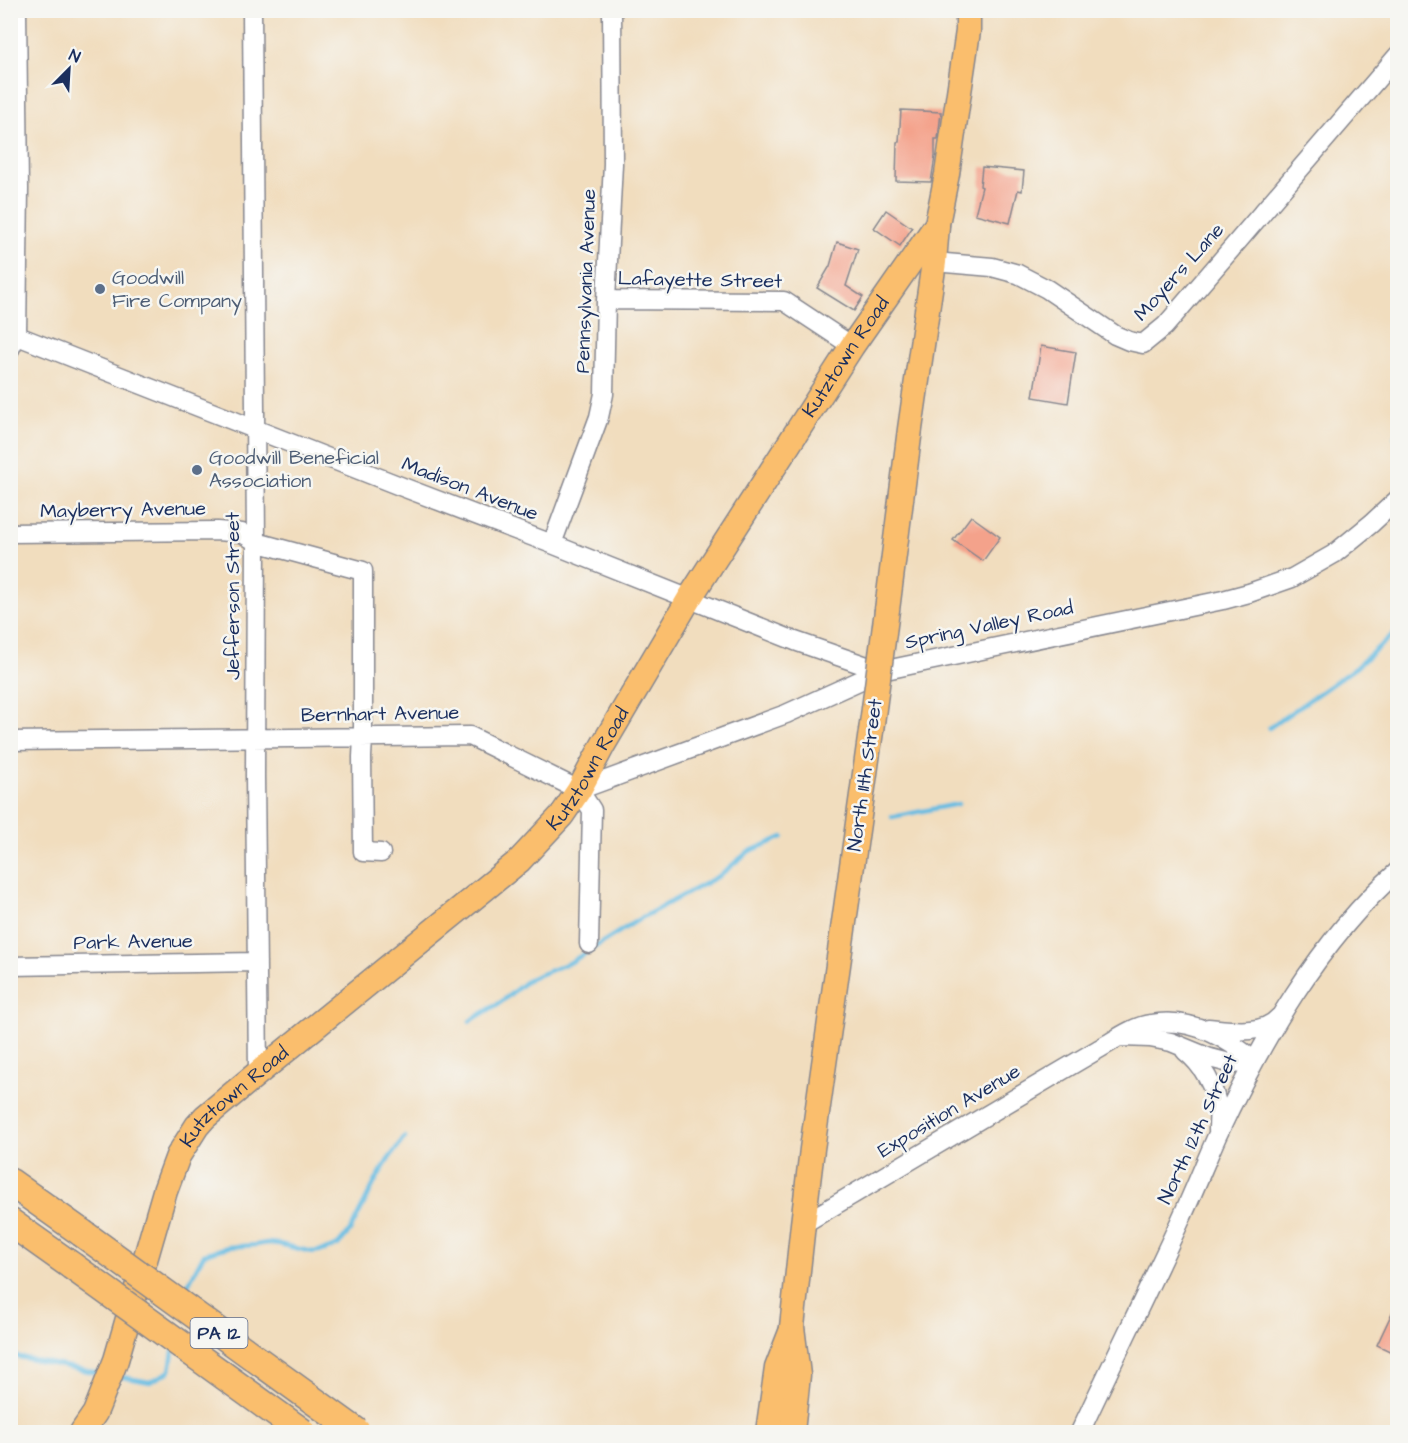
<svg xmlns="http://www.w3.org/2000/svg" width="1408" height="1443" viewBox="0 0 1408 1443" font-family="'Architects Daughter',sans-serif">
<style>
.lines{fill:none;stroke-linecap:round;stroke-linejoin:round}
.stream{stroke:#65bce2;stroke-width:4.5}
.building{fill:#f4a28b}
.minor-casing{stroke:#86868e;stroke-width:21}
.major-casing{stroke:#86868e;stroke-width:27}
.highway-casing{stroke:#86868e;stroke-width:30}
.minor{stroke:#fff;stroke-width:18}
.major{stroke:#fabe6d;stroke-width:24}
.highway{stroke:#fabe6d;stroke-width:27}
.major-bridge-casing{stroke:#86868e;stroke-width:27;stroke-linecap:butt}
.highway-bridge-casing{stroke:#86868e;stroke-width:30;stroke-linecap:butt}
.major-bridge{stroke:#fabe6d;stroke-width:24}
.highway-bridge{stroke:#fabe6d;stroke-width:27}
.service-dot{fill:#5c6f8a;stroke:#f6f6f2;stroke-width:2}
.labels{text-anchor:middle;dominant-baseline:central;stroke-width:5;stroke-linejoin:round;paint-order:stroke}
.shield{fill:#f6f6f2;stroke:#5d6b8a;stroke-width:1.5}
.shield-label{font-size:18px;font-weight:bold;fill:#1b2f5e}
.street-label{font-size:20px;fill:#1b2f5e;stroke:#f6f6f2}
.service-label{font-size:20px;fill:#4e5e75;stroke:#f6f6f2;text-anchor:start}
</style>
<rect width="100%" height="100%" fill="#f6f6f2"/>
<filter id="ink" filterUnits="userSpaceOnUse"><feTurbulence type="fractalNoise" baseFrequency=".0167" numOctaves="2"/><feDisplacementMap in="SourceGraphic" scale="12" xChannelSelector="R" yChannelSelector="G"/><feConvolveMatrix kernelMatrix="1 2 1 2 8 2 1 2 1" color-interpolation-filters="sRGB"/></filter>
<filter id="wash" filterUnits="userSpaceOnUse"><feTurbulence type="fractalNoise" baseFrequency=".008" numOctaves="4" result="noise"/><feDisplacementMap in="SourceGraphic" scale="24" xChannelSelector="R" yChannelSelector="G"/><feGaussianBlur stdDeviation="1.35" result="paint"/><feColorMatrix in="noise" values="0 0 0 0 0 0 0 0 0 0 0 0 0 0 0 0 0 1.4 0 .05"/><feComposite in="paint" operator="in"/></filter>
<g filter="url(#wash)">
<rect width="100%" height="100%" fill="#f1ddbe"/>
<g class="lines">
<path class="stream" d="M1398,431L1395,436L1398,451
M1269,728L1355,668L1398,630
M892,817L958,804
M470,1021L501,1002L529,979L571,962L641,918L719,876L748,852L783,837
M182,1296L204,1254L228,1247L256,1245L267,1243L279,1244L312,1252L325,1250L338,1245L350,1231L376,1180L388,1160L405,1137
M10,1353L19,1357L103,1374
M117,1376L150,1382L170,1371L173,1351"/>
</g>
<g id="blocks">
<path class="building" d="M901,110L941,112L938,139H935V156L931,182L896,181L897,142H899Z
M982,167L1024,171L1022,191L1018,190L1010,223L975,214L982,187L980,186Z
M886,210L912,228L900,246L874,228Z
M837,242L858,249L846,286L863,297L854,311L817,288L830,266Z
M1041,346L1076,352L1068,403L1033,397Z
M971,516L1000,537L983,561L953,540Z
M1398,1300V1355L1377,1345Z"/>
</g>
</g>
<g filter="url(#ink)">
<use href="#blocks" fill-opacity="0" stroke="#86868e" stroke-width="1.5"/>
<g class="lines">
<g class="minor-casing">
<path id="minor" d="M252,10L256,542L255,776L258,1073
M934,262L992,267L1018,274L1047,289L1115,335L1129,341L1143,344L1165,326L1398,55
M606,300L784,301L852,346
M10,333L400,486L552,544L795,641L881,671
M10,349L17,335L19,189L17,10
M10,533L217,531L242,533L256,542L363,571V737L362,757L363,852L381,853
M552,544L599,417L604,394L606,300L613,164L612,10
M10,741L470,736L579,790L592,810L589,944
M579,790L786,714L881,671L1223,600L1249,593L1292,578L1334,554L1372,523L1398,499
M10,966L257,962
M1208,1028C1230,1030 1263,1036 1279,1017
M1121,1037L1150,1038L1171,1042L1210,1058L1233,1064L1254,1061
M1185,1051C1203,1065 1215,1087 1218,1110C1219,1116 1218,1123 1218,1130
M803,1224C888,1174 973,1123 1058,1073C1075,1063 1092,1053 1109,1043C1122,1035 1136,1026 1151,1024C1190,1017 1226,1037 1254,1061
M1080,1432C1113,1361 1148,1291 1181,1219C1194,1191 1205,1163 1217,1136C1261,1042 1319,940 1398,871"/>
</g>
<g class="major-casing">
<g id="major">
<path d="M887,610L910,429L934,262L937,226"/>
<path id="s1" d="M82,1432L95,1413L116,1360L165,1191L178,1156L197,1126L205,1117L258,1073L519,861L562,815L579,790L603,745L689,599L852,346L937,224L947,174L968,31V10"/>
<path d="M768,1432L777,1368L791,1332"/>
<path d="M792,1432L798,1375L792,1327L803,1224L812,1149L871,731"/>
</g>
</g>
<g class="highway-casing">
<path id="highway" d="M10,1182L82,1233
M10,1222L72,1266"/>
</g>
<use href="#minor" class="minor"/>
<use href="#major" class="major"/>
<use href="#highway" class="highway"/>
<g class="major-bridge-casing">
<path id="major-bridge" d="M871,731L887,610"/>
</g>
<g class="highway-bridge-casing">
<path id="highway-bridge" d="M82,1233L357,1432
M72,1266L302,1432"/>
</g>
<use href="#major-bridge" class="major-bridge"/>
<use href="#highway-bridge" class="highway-bridge"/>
</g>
</g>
<g class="service-dot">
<circle cx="100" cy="289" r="6"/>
<circle cx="197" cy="470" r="6"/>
</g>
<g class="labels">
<rect class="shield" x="190.5" y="1318" width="57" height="30" rx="4.5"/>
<g class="shield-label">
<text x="219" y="1333">PA 12</text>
</g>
<g class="street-label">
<text transform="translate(1179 272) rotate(-48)">Moyers Lane</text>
<text transform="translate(700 280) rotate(1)">Lafayette Street</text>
<text transform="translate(586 281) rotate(-88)">Pennsylvania Avenue</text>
<text stroke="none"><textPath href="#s1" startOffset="1348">Kutztown Road</textPath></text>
<text transform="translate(470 489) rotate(21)">Madison Avenue</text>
<text transform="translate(123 510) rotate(-1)">Mayberry Avenue</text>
<text transform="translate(233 596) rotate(-90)">Jefferson Street</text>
<text transform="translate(989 625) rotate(-12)">Spring Valley Road</text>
<text transform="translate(380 714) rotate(-1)">Bernhart Avenue</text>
<text stroke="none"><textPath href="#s1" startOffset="862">Kutztown Road</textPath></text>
<text transform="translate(865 775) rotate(-82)">North 11th Street</text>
<text transform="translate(133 942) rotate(-1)">Park Avenue</text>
<text stroke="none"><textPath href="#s1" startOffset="376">Kutztown Road</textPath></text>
<text transform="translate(949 1111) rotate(-31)">Exposition Avenue</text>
<text transform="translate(1198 1129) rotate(-65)">North 12th Street</text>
</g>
<g class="service-label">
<text x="112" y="278">Goodwill<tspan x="112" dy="23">Fire Company</tspan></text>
<text x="209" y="458">Goodwill Beneficial<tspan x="209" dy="23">Association</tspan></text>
</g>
</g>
<rect width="1408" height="1443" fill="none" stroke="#f6f6f2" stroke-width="36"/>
<g transform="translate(69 69) rotate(24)" stroke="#f6f6f2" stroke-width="4.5" paint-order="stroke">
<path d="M0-4.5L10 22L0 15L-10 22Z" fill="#1b2f5e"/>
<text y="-9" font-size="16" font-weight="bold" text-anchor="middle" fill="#1b2f5e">N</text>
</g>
</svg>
